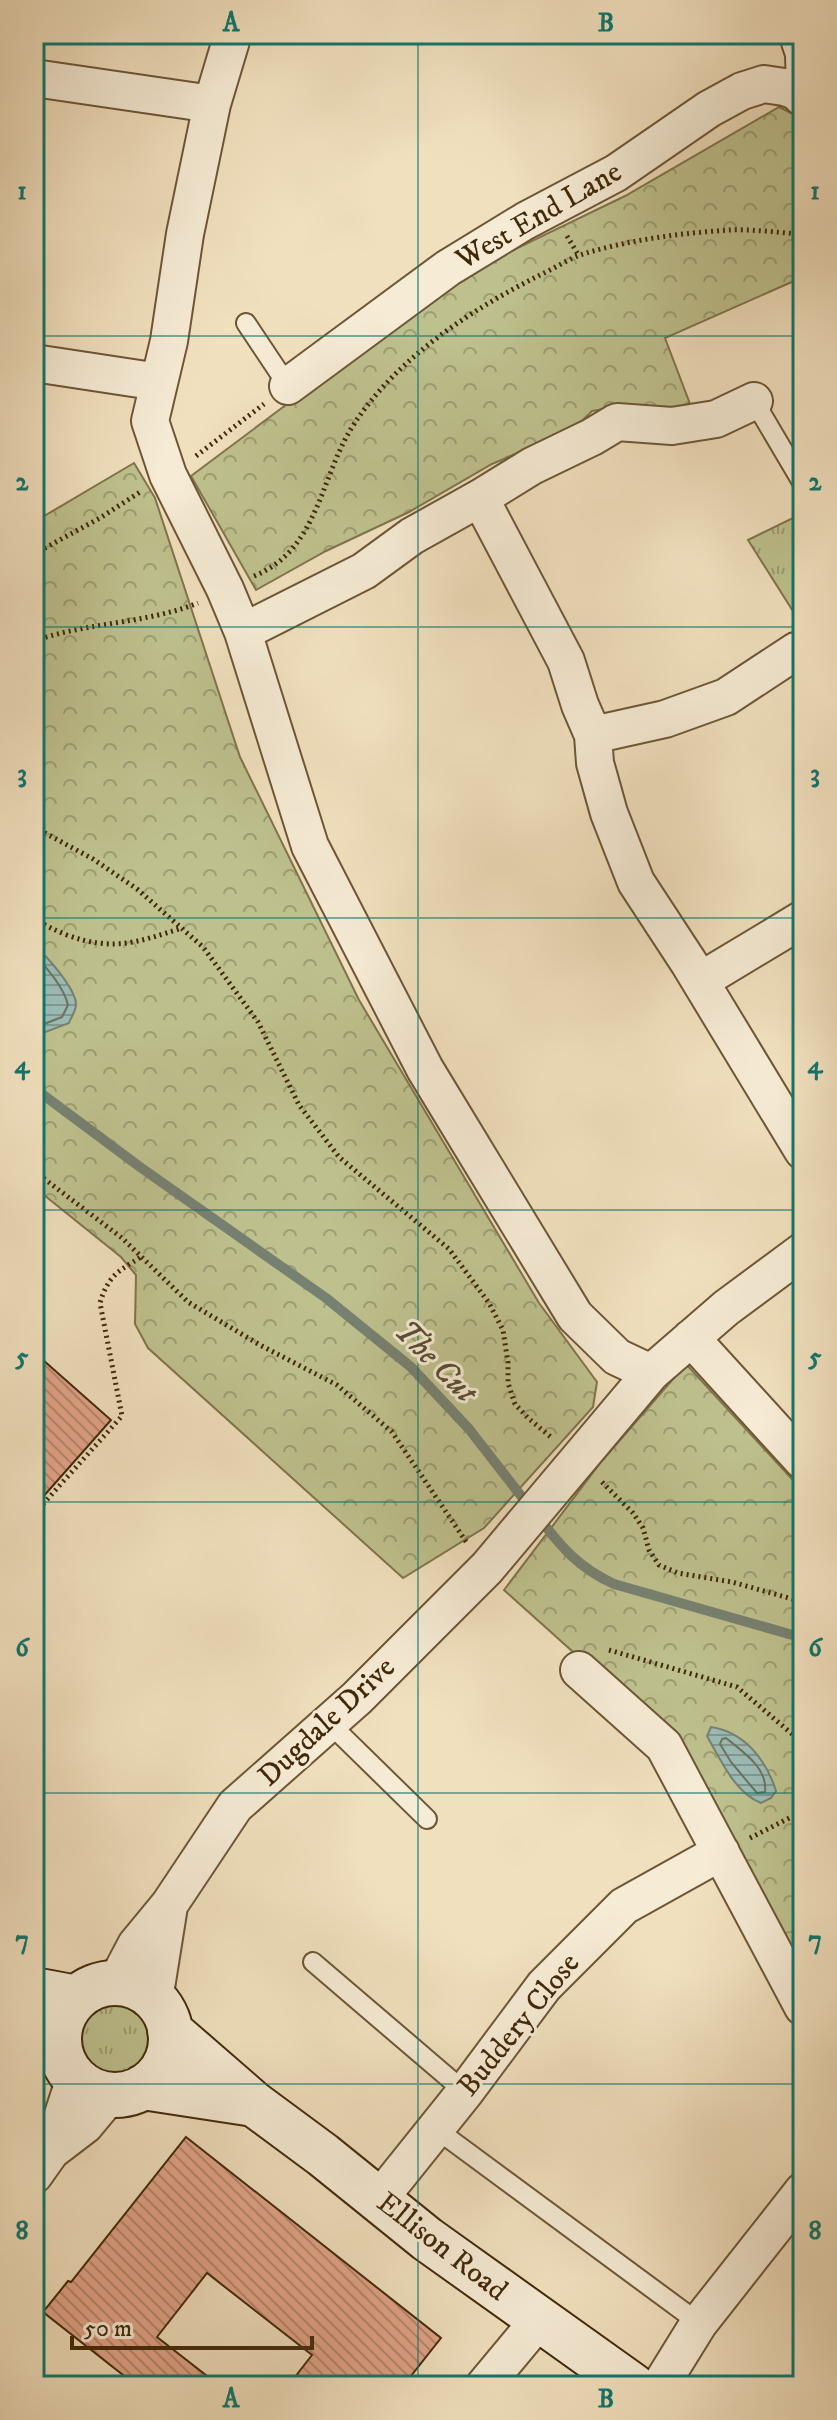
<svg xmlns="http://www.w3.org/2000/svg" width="837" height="2420" viewBox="0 0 837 2420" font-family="'IM FELL DW Pica',serif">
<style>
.grass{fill:url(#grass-tufts);stroke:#80744c;stroke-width:2}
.forest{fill:url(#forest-crowns);stroke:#80744c;stroke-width:2}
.water{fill:url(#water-rules);stroke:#778171;stroke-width:2}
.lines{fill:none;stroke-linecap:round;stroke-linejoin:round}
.shore{stroke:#6e7260;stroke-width:2}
.stream{stroke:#778171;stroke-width:10}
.building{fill:url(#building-back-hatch);stroke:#412809;stroke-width:2}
.lane-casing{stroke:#6d5636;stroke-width:22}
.street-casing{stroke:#6d5636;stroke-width:40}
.secondary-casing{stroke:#412809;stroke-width:48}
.path{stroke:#412809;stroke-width:5;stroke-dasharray:2 4;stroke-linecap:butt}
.lane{stroke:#f6ebd5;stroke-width:18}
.street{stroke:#f6ebd5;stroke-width:36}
.secondary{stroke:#f6ebd5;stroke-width:44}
.grid{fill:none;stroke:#0f766e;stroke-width:2;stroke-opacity:0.55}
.labels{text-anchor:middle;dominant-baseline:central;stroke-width:6;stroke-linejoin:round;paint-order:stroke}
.street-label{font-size:30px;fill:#412809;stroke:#f6ebd5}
.water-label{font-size:32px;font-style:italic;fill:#584d34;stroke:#f6ebd5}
.neatline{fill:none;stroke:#0f766e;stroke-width:3}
.grid-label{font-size:26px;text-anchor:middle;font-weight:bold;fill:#0f766e}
</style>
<defs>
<pattern id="grass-tufts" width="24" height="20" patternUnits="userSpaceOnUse" patternTransform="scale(2)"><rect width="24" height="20" fill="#bec18e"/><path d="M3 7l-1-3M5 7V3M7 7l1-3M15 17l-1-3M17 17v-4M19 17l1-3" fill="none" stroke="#9c9d72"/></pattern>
<pattern id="forest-crowns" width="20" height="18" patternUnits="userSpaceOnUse" patternTransform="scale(2)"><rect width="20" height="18" fill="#bec18e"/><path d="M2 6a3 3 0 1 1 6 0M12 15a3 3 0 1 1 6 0" fill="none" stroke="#9c9d72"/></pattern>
<pattern id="water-rules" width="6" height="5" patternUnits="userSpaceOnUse" patternTransform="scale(2)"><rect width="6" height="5" fill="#9bbcb6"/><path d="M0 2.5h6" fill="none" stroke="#809992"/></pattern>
<pattern id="building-back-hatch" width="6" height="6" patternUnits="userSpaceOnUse" patternTransform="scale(2)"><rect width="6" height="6" fill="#e1a388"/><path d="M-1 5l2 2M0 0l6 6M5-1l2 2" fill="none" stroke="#b8856d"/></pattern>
</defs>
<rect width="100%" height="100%" fill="#f1e0be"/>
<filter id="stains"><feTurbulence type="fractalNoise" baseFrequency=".0025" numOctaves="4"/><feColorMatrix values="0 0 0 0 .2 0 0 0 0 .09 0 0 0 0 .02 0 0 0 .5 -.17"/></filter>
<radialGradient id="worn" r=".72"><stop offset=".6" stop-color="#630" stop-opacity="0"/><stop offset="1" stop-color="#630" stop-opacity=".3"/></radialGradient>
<path class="grass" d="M803,513V627L748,540Z
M78 2039a37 37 0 1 1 74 0a37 37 0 1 1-74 0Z"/>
<path class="forest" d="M779,107L803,119V277L665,338L690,404L673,416L628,405L592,411L574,429L492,464L409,512L326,551L256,590L191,476L322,378L434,292L505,254L625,196Z
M134,463L155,498L240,757L359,1000L539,1303L597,1382L593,1407L484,1528L403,1578L148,1348L135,1324L136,1275L121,1257L34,1187V522Z
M686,1364L803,1491V1969L699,1775L678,1746L504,1590L601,1462Z"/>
<path class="water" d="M34,944C46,956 75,987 76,1004C76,1011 71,1017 69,1023L43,1033L34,1029Z
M711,1727C744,1732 766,1759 776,1791L771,1798L761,1803C735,1793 720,1759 707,1736Z"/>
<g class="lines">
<path class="shore" d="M34,955C47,967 64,988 68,1005L62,1017L44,1024L34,1023
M722,1739L726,1738C743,1752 768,1768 765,1792L757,1793L731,1762L720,1744Z"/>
<path class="stream" d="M34,1088L140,1167L326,1298L411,1367L469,1429L529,1506
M539,1518C562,1548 579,1568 614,1584L803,1638"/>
</g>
<path class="building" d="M34,1352L111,1420L34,1507Z
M186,2137L441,2338L403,2386H288L312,2355L207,2273L157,2337L220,2386H137L43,2312L68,2281L71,2282Z"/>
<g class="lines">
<g class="lane-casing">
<path id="lane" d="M788,34L795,55L796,91
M246,323L288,386
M754,401L803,484
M329,1723L427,1819
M313,1962L465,2092
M436,2129L699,2323"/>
</g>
<g class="street-casing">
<path id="street" d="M233,34L212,104L185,234L169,341L150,421L168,475L225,589L243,632L310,846L425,1069L575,1316L617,1357L651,1373
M34,78L212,104
M34,363L159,382
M288,386L448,268L525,221L616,173L709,109L742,91L764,84L784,87L796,91L803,98
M480,498L566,661L580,705L593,735L595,763L609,813L636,882L689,963L803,1151
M243,632L364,571L412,536L480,498L532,466L592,437L617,422L672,426L716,419L754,401
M593,735L665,719L726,697L796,651
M700,981L803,919
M691,1338L803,1461
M579,1670L664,1746L803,2007
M116,1983L136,1945L169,1905L235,1806L357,1698L487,1568L651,1373L726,1308L803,1251
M154,2000L169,1906
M51,2151L75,2078
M34,2175L51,2151L85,2125L110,2095
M380,2198L465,2092L544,1986L624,1906L721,1852
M484,2386L539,2320
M660,2386L699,2323L803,2191"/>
</g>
<g class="secondary-casing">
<path id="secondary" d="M59 2039a56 56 0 1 1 112 0a56 56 0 1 1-112 0Z
M34,1990L77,1998
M170,2031L254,2104L323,2155L427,2239L633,2386
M143,2087L254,2104"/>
</g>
<path class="path" d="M567,236L579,256
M196,456L264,404
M34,554L100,518L140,492
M254,576C319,550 320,476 354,424C398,357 472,309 542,274C555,268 567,260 580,255C627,240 681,233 730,230C754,229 779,233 803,234
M34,641C88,622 145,624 198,603
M34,827L93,859L137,889L203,947L258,1022L299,1105L339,1157L449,1249L489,1303L503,1330L508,1363V1383L515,1404L528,1418L552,1438
M34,918C45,926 55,930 67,935C113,952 138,942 182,928
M34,1171L122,1238L188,1302L260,1345L337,1385L392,1432L467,1543
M602,1482L633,1513L643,1528L649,1550L659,1565L678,1573L732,1582L803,1602
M43,1504L122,1416L100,1303C108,1276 118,1271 141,1257
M609,1650L737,1687L798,1739L803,1756
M750,1838L803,1811"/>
<use href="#lane" class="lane"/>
<use href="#street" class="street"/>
<use href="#secondary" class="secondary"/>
</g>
<path class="grid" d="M418,34V2386M34,336H803M34,627H803M34,918H803M34,1210H803M34,1502H803M34,1793H803M34,2084H803"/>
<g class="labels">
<g class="street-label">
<text transform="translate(539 216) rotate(-30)">West End Lane</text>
<text transform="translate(327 1722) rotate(-43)">Dugdale Drive</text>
<text transform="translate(519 2025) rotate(-51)">Buddery Close</text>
<text transform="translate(442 2247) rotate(38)">Ellison Road</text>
</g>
<g class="water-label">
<text transform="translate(435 1362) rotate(45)">The Cut</text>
</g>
</g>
<rect width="837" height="2420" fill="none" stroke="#f1e0be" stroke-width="88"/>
<path d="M72 2336v12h240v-12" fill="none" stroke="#412809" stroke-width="4"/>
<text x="84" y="2336" font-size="24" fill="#412809" stroke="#f6ebd5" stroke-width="6" paint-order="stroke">50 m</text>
<rect x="44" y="44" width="749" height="2332" class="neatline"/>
<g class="grid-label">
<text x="231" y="31">A</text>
<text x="606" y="31">B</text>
<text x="22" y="199">1</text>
<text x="815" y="199">1</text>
<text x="22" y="490">2</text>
<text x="815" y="490">2</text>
<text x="22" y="782">3</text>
<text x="815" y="782">3</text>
<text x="22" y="1073">4</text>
<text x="815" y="1073">4</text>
<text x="22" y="1365">5</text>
<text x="815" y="1365">5</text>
<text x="22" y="1656">6</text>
<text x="815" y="1656">6</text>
<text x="22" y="1948">7</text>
<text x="815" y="1948">7</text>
<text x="22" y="2239">8</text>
<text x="815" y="2239">8</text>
<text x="231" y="2407">A</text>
<text x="606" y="2407">B</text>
</g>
<rect width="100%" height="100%" filter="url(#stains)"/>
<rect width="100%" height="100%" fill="url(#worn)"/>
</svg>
